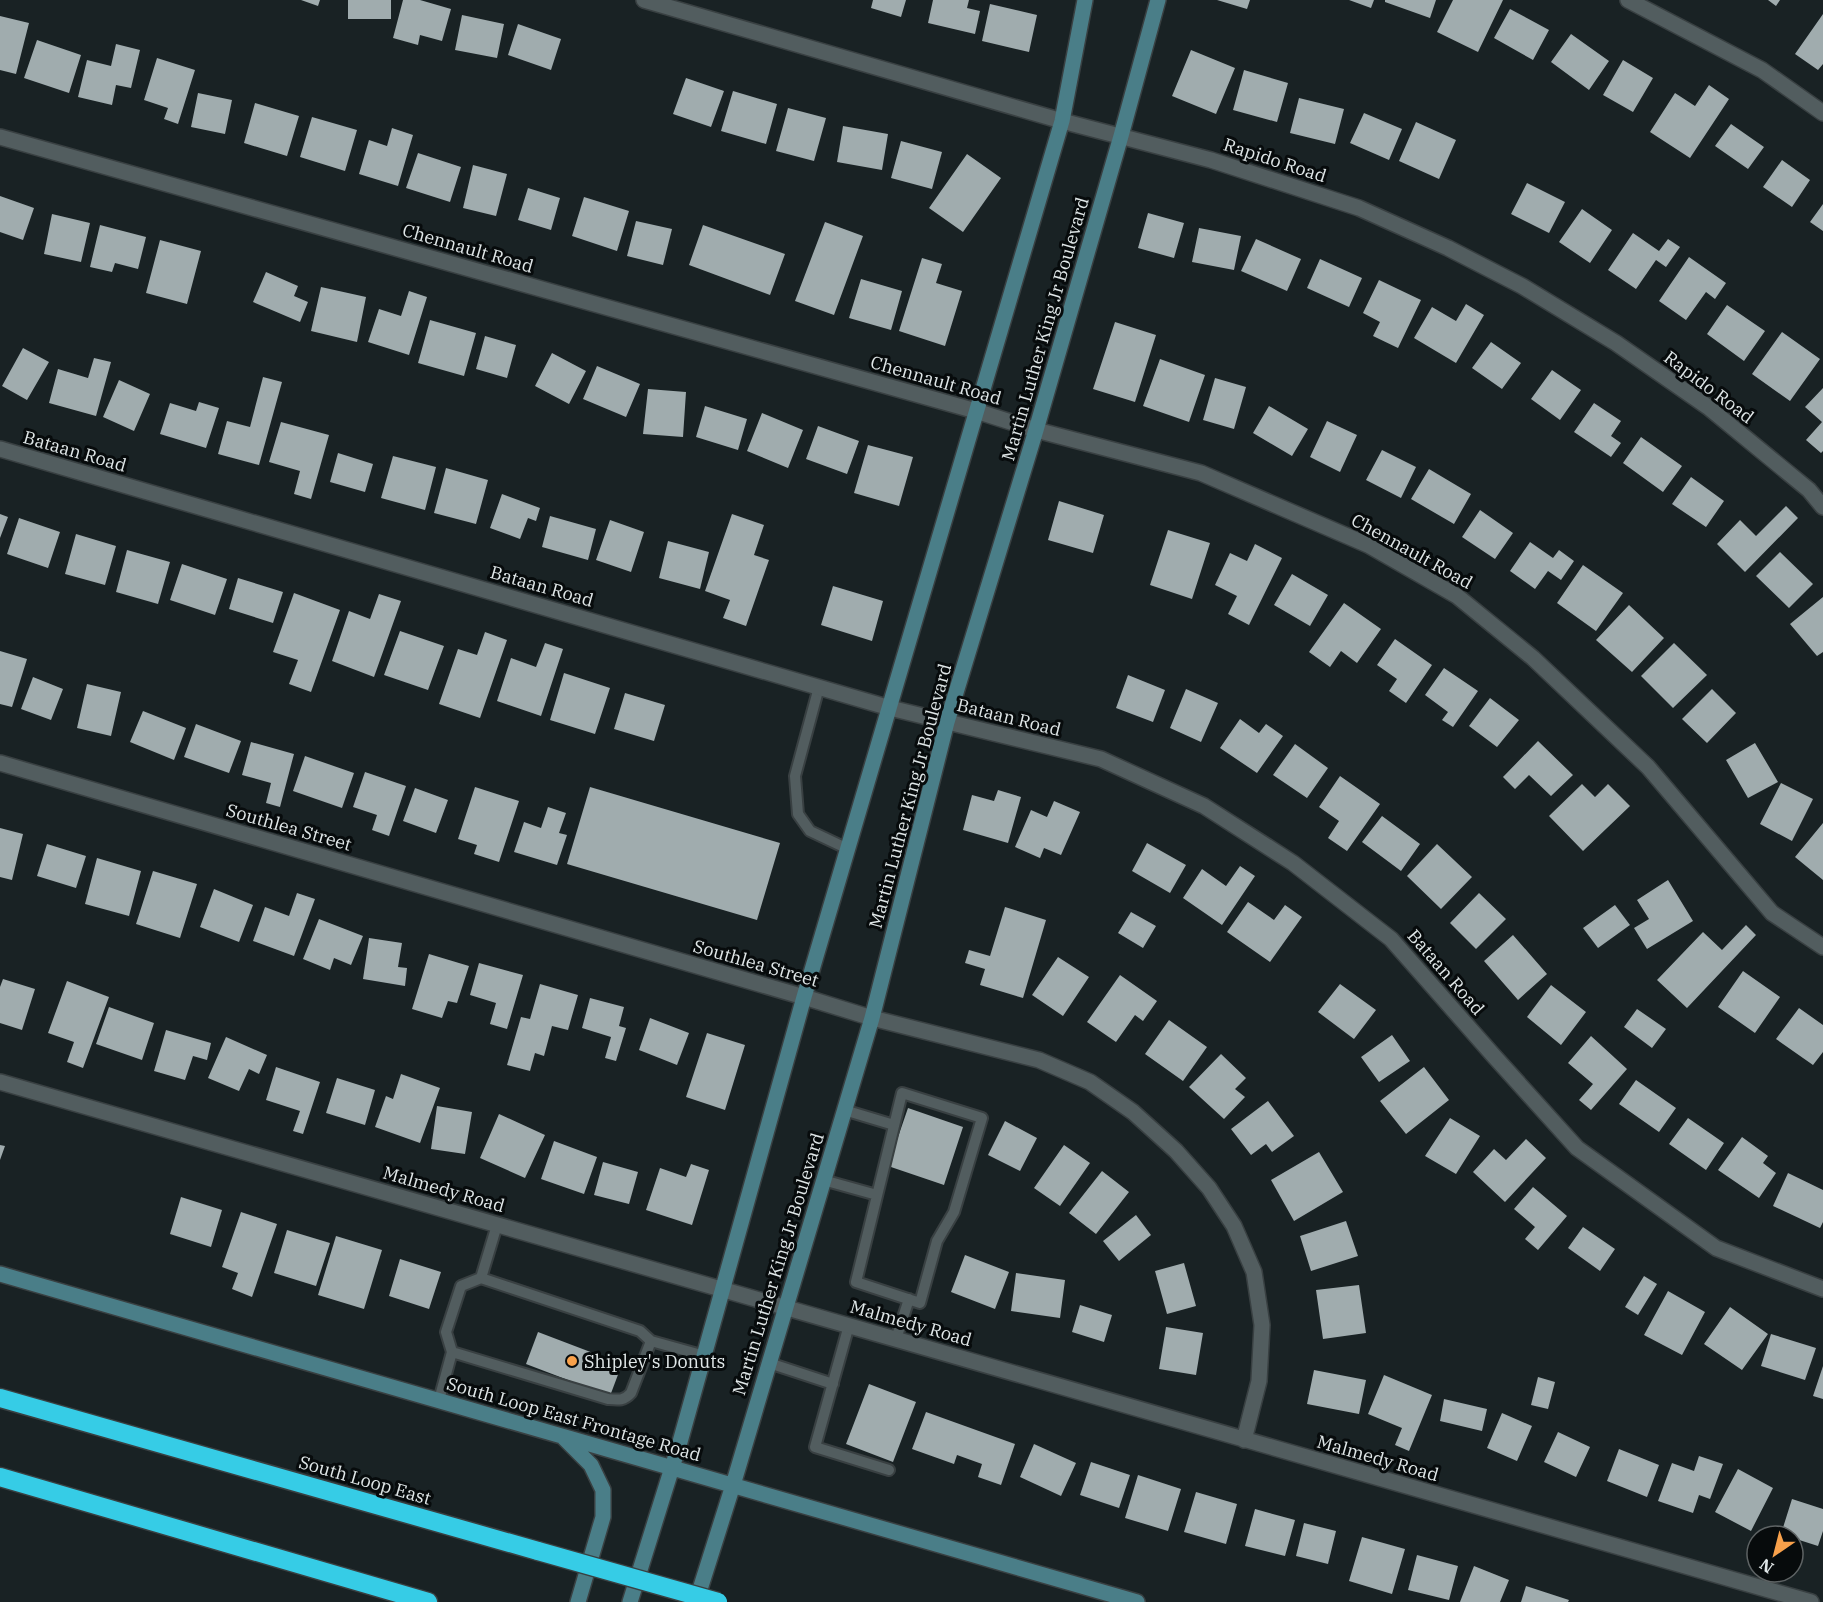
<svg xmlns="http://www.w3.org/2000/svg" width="1823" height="1602" viewBox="0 0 1823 1602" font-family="'IBM Plex Serif',serif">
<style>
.building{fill:#a0acae}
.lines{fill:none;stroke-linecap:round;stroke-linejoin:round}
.lane-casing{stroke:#394042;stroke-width:14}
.street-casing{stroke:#394042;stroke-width:18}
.secondary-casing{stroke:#394042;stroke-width:18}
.highway-casing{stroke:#394042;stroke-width:21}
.lane{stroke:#525d5f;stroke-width:10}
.street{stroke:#525d5f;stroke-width:15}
.secondary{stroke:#4a7e88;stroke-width:15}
.highway{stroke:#36cce6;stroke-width:18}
.highway-bridge-casing{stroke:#394042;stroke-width:21;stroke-linecap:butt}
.highway-bridge{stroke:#36cce6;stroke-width:18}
.poi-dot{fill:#f8a14b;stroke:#070b0c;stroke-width:2}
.labels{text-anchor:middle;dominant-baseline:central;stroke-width:6;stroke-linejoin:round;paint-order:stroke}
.street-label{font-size:18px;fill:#e0e7e8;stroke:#070b0c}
.poi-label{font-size:18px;fill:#e0e7e8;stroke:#070b0c;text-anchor:start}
</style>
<rect width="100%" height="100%" fill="#192224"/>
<path class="building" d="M301,0H320L318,6Z
M348,0H391V19H348Z
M403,0H420L451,9L442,41L420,35L418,45L393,38Z
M873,0H906L901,17L871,8Z
M933,0H969L967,8L980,11L975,34L928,23Z
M1217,0H1250L1247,9Z
M1349,0H1374L1371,8Z
M1385,0H1436L1430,18L1385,2Z
M1453,0H1503L1478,52L1437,32Z
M1768,0H1780L1776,6Z
M990,4L1037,15L1029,52L982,41Z
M1510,9L1549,30L1533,60L1494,38Z
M1823,14V64L1818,70L1795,54Z
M462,15L504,24L497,58L455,50Z
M0,16L29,23L16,74L0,70Z
M518,24L561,39L551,70L508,55Z
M1571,34L1609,61L1589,90L1551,62Z
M37,40L81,55L69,93L24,78Z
M116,44L140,50L131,88L116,85L112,105L78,97L87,60L111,66Z
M1191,50L1235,68L1216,114L1172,96Z
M157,58L195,70L178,124L164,119L168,108L144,100Z
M1623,60L1653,78L1633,112L1603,95Z
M1244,70L1288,83L1277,122L1233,110Z
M686,78L724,91L711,127L673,114Z
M1709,85L1729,99L1690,158L1650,132L1675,93L1695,106Z
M733,91L777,104L766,144L721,131Z
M198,93L232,100L225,134L191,127Z
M1299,98L1344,109L1335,144L1290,133Z
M255,103L299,116L287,156L244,143Z
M788,108L826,118L814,161L776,151Z
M1364,113L1402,129L1389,160L1350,143Z
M312,117L357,130L345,171L300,157Z
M1416,122L1456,140L1439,179L1399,161Z
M1731,124L1764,147L1748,169L1715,146Z
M843,126L888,134L882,170L837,162Z
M392,128L413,135L398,186L359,174L369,140L387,146Z
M901,141L942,152L932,189L891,178Z
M418,153L461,167L450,202L406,188Z
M967,154L1001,178L963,232L929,208Z
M1782,160L1810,180L1792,207L1763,187Z
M473,165L507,174L496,216L463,208Z
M1527,183L1565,202L1549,233L1511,214Z
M528,188L560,198L551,230L518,220Z
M0,196L34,208L23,240L0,232Z
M584,197L629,211L617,251L572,236Z
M1823,204V231L1810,222Z
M1582,209L1612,230L1590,263L1559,242Z
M1148,213L1184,223L1174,258L1138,248Z
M52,214L90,223L81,262L44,254Z
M636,221L672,229L663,265L627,256Z
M825,222L863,236L834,315L795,301Z
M100,225L146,237L138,269L115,263L112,272L90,267Z
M703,225L785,254L770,295L689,265Z
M1199,228L1241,236L1234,270L1192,262Z
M1633,233L1659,251L1668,239L1680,247L1666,267L1656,260L1636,289L1608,270Z
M1256,239L1301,259L1287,291L1241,271Z
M160,240L201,251L187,304L146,293Z
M1689,257L1726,283L1715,299L1706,292L1686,320L1659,301Z
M922,258L942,264L936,283L962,291L945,346L899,331Z
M1320,259L1362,278L1349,307L1307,288Z
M266,272L298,286L294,296L308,302L300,322L253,302Z
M861,279L902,291L891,330L849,318Z
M1379,280L1421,300L1398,348L1373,336L1380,322L1363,313Z
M321,287L366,297L357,342L311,331Z
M409,291L427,297L409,355L368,342L379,309L401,316Z
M1466,304L1484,315L1456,363L1414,338L1432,307L1456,321Z
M1727,305L1765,331L1744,361L1707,334Z
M430,320L476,333L464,376L418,363Z
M1115,322L1156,335L1135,402L1093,389Z
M1782,332L1820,359L1790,401L1752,374Z
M485,336L516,345L507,378L476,369Z
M1491,342L1521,363L1502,389L1472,368Z
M23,348L49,362L27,400L2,386Z
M552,353L586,371L569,404L535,386Z
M94,358L111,362L96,416L49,403L58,369L88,378Z
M1160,359L1205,375L1189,422L1143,406Z
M597,366L640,384L626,417L583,399Z
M1552,370L1581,390L1560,420L1531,399Z
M263,377L282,382L259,465L218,454L227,421L250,427Z
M1215,378L1246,387L1234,429L1203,420Z
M119,380L150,394L134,431L103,417Z
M1823,388V451L1821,453L1806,440L1822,422L1805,407Z
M648,389L686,392L683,437L643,434Z
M199,402L219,408L206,448L160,434L170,403L196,411Z
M1594,403L1621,421L1611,436L1621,443L1611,457L1574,432Z
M705,406L747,419L738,450L696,437Z
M1269,406L1308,429L1292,456L1253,433Z
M762,413L803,430L788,468L747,451Z
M1327,421L1357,435L1340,472L1310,457Z
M281,422L329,435L311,499L294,494L300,471L269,462Z
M818,426L859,441L847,474L806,459Z
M1641,437L1682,466L1663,492L1623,463Z
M868,445L913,457L899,506L854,493Z
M1382,450L1416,467L1401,498L1366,480Z
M338,453L373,464L365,492L330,482Z
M393,456L436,467L425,510L381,498Z
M446,468L488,480L476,524L434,513Z
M1429,469L1471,494L1454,524L1411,499Z
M1691,477L1724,501L1706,527L1672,504Z
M502,494L540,508L536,521L528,518L520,539L490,528Z
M1059,501L1104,515L1093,553L1048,540Z
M1786,506L1798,518L1745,572L1717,544L1740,520L1756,536Z
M1480,510L1513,533L1495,559L1462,537Z
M0,514L8,517L0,538Z
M732,514L764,525L754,555L769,560L746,626L723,618L730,600L705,591Z
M550,516L596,529L588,560L542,547Z
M19,518L60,532L48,568L7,554Z
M610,520L644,532L631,572L596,560Z
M1168,530L1210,543L1192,599L1150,585Z
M76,534L116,546L105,585L65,574Z
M668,541L709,552L700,589L659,578Z
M1530,542L1553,558L1559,550L1574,561L1561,580L1548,571L1535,589L1510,571Z
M1255,544L1282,558L1249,625L1228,614L1237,596L1215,585L1230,553L1247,561Z
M127,550L170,562L158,604L116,592Z
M1780,552L1813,584L1789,608L1756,576Z
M182,564L227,579L215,615L170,600Z
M1583,565L1623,593L1596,631L1557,603Z
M1292,574L1328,595L1310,626L1274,605Z
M238,578L283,592L273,623L229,609Z
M833,586L883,601L872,641L821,625Z
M294,593L340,610L311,692L289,684L298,660L273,652Z
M379,594L401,601L374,677L332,661L349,611L370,619Z
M1823,597V652L1817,656L1790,624Z
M1344,603L1381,629L1357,663L1341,651L1330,667L1309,652Z
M1629,605L1664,638L1632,672L1596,640Z
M400,631L444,646L428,690L384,675Z
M485,632L507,640L480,718L439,704L458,649L477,655Z
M1395,639L1432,665L1406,703L1389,691L1397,679L1377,665Z
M545,643L563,649L541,716L497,701L511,658L536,667Z
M1674,643L1707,675L1673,708L1641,676Z
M0,651L27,659L12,707L0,704Z
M1444,668L1478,691L1453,727L1442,720L1448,712L1425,695Z
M564,673L610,688L595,734L550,720Z
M1128,675L1165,690L1153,722L1116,708Z
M33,677L63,689L51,720L21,709Z
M87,684L121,692L111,736L77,728Z
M1186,689L1218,703L1201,742L1170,728Z
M1712,689L1736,713L1707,743L1682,719Z
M625,693L665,705L654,741L614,729Z
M1490,698L1519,720L1497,747L1469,726Z
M143,711L186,728L174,760L130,742Z
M1240,719L1259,733L1266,724L1283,736L1257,773L1220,748Z
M196,724L241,741L229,773L184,757Z
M1538,741L1573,775L1551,796L1529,775L1515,789L1503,777Z
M251,742L294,754L280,807L266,803L271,783L242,775Z
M1755,743L1778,782L1748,798L1726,760Z
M1295,744L1328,768L1307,798L1273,775Z
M305,756L354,773L342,808L293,791Z
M365,772L406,786L389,836L372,830L377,815L353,807Z
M1340,776L1380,804L1347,851L1328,838L1339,821L1319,807Z
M1781,783L1813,799L1792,841L1760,824Z
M1582,784L1595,797L1608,784L1630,806L1583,851L1549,816Z
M475,787L519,801L499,862L474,854L477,845L458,839Z
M590,787L780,843L757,920L567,864Z
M415,788L448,800L436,833L403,821Z
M998,790L1021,797L1008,843L963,830L972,795L994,801Z
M1054,801L1080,812L1061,855L1044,848L1040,858L1015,847L1031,810L1047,817Z
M548,807L566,813L559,833L567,835L557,865L514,852L524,822L541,828Z
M1382,816L1420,844L1401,871L1362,842Z
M1823,823V880L1795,857Z
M0,828L23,834L12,880L0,877Z
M1147,843L1186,865L1170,893L1132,871Z
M47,844L86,856L76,888L37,876Z
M1437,844L1472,877L1441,909L1407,876Z
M97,858L141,871L129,916L85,904Z
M1240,866L1255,876L1222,925L1183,898L1202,869L1226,886Z
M153,871L197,884L180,938L136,924Z
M1668,880L1693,921L1647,949L1634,928L1649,919L1637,900Z
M214,889L253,905L239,942L200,927Z
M297,893L315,899L294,956L253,941L265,907L289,916Z
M1479,893L1506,919L1476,949L1450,923Z
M1248,902L1274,920L1285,905L1302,917L1270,962L1227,932Z
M1615,905L1630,925L1598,948L1583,928Z
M1005,907L1046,920L1023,998L980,985L985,969L965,963L969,950L990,956Z
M1131,912L1156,926L1143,948L1118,933Z
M319,919L363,936L351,965L334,958L330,970L303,959Z
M1746,925L1756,935L1687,1008L1657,980L1703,932L1722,950Z
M1513,935L1547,974L1518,1000L1484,961Z
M369,938L402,943L398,967L407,968L405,986L363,979Z
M429,954L469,966L457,1003L448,1001L442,1018L412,1009Z
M1058,957L1089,977L1063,1016L1032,995Z
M479,963L523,975L507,1029L490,1024L496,1003L470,995Z
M1743,971L1780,997L1755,1033L1718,1007Z
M1120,975L1157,1001L1143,1021L1135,1015L1116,1042L1087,1022Z
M3,979L35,989L22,1030L0,1023V987Z
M67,981L109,997L83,1068L67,1062L74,1042L48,1033Z
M540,984L578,995L568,1030L552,1026L544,1056L535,1053L530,1071L507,1065L521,1017L530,1019Z
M1340,984L1376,1010L1354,1039L1318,1012Z
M1551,985L1586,1012L1561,1045L1527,1017Z
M590,998L624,1007L619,1026L626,1028L616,1061L605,1058L611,1037L582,1028Z
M109,1007L154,1023L142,1060L96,1044Z
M1799,1008L1823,1025V1052L1813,1065L1776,1039Z
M1637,1009L1666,1029L1652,1048L1624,1027Z
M650,1018L689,1033L677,1065L639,1050Z
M1169,1020L1207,1047L1183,1081L1145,1054Z
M166,1030L211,1043L207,1060L193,1056L185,1080L154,1071Z
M707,1033L745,1045L725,1110L686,1097Z
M1392,1035L1410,1061L1379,1082L1361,1057Z
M1591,1036L1627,1069L1591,1110L1579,1100L1593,1084L1568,1063Z
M226,1037L267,1055L259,1074L249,1069L239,1091L208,1078Z
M1221,1054L1246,1078L1235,1089L1245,1097L1224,1119L1189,1087Z
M276,1067L320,1082L303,1134L293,1131L300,1111L266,1100Z
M1424,1067L1449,1100L1406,1134L1380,1101Z
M401,1074L440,1088L420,1143L375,1127L386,1096L393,1099Z
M337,1078L375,1090L365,1125L326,1113Z
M1636,1080L1676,1108L1659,1132L1619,1104Z
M1268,1101L1294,1136L1272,1152L1266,1144L1251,1155L1231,1129Z
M437,1106L472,1112L465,1154L431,1149Z
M908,1108L963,1127L944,1185L888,1166Z
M499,1114L545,1135L525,1178L480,1158Z
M1450,1118L1480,1136L1456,1174L1425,1156Z
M1688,1118L1724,1143L1706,1170L1669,1144Z
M1005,1121L1037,1138L1020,1171L988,1155Z
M1742,1137L1768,1156L1763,1163L1776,1173L1759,1198L1718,1170Z
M1526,1139L1546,1158L1505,1202L1473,1172L1494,1149L1506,1160Z
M554,1141L597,1157L584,1194L541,1179Z
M0,1145L5,1146L0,1160Z
M1064,1145L1090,1163L1060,1206L1034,1188Z
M1319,1152L1343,1192L1294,1221L1271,1180Z
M603,1162L638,1172L629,1204L594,1195Z
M691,1164L709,1170L692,1225L646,1210L660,1168L686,1177Z
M1102,1171L1129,1192L1096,1234L1069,1213Z
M1788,1173L1823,1190V1222L1820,1228L1773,1206Z
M1533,1187L1567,1216L1538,1250L1525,1239L1535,1227L1514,1209Z
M181,1197L222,1210L211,1247L170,1234Z
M241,1212L277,1224L252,1297L232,1289L238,1273L222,1267Z
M1136,1215L1151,1235L1119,1261L1103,1241Z
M1346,1221L1358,1256L1311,1271L1300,1236Z
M1583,1227L1615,1249L1600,1271L1568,1248Z
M287,1230L330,1243L316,1286L274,1273Z
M336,1236L382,1250L364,1309L318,1295Z
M965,1255L1009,1272L995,1309L951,1292Z
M400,1259L441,1272L429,1309L389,1296Z
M1184,1263L1196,1306L1167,1314L1155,1271Z
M1016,1273L1065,1280L1060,1318L1011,1311Z
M1644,1276L1657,1284L1638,1315L1625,1307Z
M1359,1285L1366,1333L1323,1339L1316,1290Z
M1668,1291L1705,1312L1682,1355L1644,1335Z
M1080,1305L1112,1315L1104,1342L1072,1332Z
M1730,1307L1768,1334L1742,1370L1704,1344Z
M1166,1327L1203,1333L1196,1375L1159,1369Z
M538,1332L622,1364L610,1396L526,1364Z
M1771,1334L1816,1348L1805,1380L1761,1366Z
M1823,1366V1399L1813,1396Z
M1314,1370L1366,1380L1359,1414L1307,1404Z
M1384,1375L1432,1395L1409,1451L1395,1445L1402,1428L1368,1414Z
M1538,1377L1555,1382L1548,1409L1531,1405Z
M869,1384L916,1402L893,1462L846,1444Z
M1444,1399L1487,1409L1482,1431L1440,1421Z
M926,1412L1015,1444L1001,1485L978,1477L982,1464L957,1455L954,1464L912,1449Z
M1502,1413L1532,1426L1517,1461L1487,1448Z
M1558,1432L1590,1447L1576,1477L1544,1462Z
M1034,1444L1076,1463L1061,1496L1020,1477Z
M1619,1449L1659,1465L1647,1497L1607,1481Z
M1699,1456L1723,1464L1710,1499L1699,1495L1693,1513L1658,1501L1672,1463L1694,1471Z
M1091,1462L1130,1475L1119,1508L1080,1495Z
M1738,1469L1773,1488L1751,1531L1715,1512Z
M1138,1475L1181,1489L1168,1531L1125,1518Z
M1196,1492L1237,1504L1226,1544L1184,1532Z
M1792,1499L1823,1509V1531L1818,1546L1793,1538V1536L1781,1534Z
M1255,1509L1295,1520L1285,1556L1245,1546Z
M1304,1523L1336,1531L1328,1564L1296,1556Z
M1362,1537L1405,1549L1392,1594L1349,1581Z
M1417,1555L1458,1566L1449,1600L1408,1590Z
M1474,1566L1509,1580L1500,1602H1460Z
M1526,1586L1569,1600L1568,1602H1521Z"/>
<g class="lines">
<g class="lane-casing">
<path id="lane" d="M819,687L795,776L798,814L810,831L848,849
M902,1093L982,1118L954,1212L937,1241L920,1303L856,1282Z
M844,1110L894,1125
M823,1180L877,1195
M481,1278L640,1331L651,1341
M849,1325L815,1447L889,1470
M896,1339L909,1299
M452,1352L608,1399C618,1400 624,1401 631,1393L651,1341L705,1356
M769,1363L833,1384
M439,1400L452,1352L446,1332L461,1286L481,1278L497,1225"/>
</g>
<g class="street-casing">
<path id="street" d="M644,0L1062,121L1211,160L1359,208L1448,248L1522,286L1616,343L1708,407L1809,490L1823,507
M1628,0L1762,70L1823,113
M0,137L976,411L1036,430L1201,473L1368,545L1457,596L1533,658L1648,767L1772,913L1823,947
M0,449L890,708L1101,759L1204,806L1293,863L1391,939L1493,1055L1577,1148L1716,1248L1823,1289
M0,763L804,997L872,1018L1039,1060L1090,1082L1133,1112L1176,1151L1209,1188L1234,1226L1254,1272L1262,1325L1259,1381L1244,1440
M0,1082L1811,1602"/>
</g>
<g class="secondary-casing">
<path id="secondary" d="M0,1274L1137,1602
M563,1437L591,1465L603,1490V1517L578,1602
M630,1602L680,1442L804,997L1062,121L1085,0
M696,1602L733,1485L872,1018L947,722L1036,430L1121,136L1158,0"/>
</g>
<g class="highway-casing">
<path id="highway" d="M0,1398L538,1551
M0,1477L428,1602"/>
</g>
<use href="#lane" class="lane"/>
<use href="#street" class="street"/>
<use href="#secondary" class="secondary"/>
<use href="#highway" class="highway"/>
<g class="highway-bridge-casing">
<path id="highway-bridge" d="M538,1551L718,1602"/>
</g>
<use href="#highway-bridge" class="highway-bridge"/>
</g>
<circle class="poi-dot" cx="572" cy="1361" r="6"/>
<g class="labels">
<g class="street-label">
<text transform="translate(1275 160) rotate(18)">Rapido Road</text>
<text transform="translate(468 248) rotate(16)">Chennault Road</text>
<text transform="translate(1045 329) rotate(-74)">Martin Luther King Jr Boulevard</text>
<text transform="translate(936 380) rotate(16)">Chennault Road</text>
<text transform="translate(1709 387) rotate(37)">Rapido Road</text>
<text transform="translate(75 451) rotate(16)">Bataan Road</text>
<text transform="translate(1412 551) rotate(29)">Chennault Road</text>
<text transform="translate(542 586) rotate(16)">Bataan Road</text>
<text transform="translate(1009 717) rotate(14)">Bataan Road</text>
<text transform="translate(910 796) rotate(-75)">Martin Luther King Jr Boulevard</text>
<text transform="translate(289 827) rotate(16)">Southlea Street</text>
<text transform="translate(756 963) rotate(16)">Southlea Street</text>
<text transform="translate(1446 972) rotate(49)">Bataan Road</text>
<text transform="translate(444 1189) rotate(16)">Malmedy Road</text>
<text transform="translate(778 1264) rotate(-73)">Martin Luther King Jr Boulevard</text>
<text transform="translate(911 1323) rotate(16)">Malmedy Road</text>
<text transform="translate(574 1419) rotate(16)">South Loop East Frontage Road</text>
<text transform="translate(1378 1458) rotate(16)">Malmedy Road</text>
<text transform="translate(365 1480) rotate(16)">South Loop East</text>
</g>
<g class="poi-label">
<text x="584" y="1361">Shipley's Donuts</text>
</g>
</g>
<g transform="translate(1775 1554) rotate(215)"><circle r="28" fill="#070b0c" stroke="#5e6364" stroke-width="1.5"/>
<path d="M0-4.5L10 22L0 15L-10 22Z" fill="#f8a14b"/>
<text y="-9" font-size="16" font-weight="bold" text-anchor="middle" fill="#e0e7e8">N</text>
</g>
</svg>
